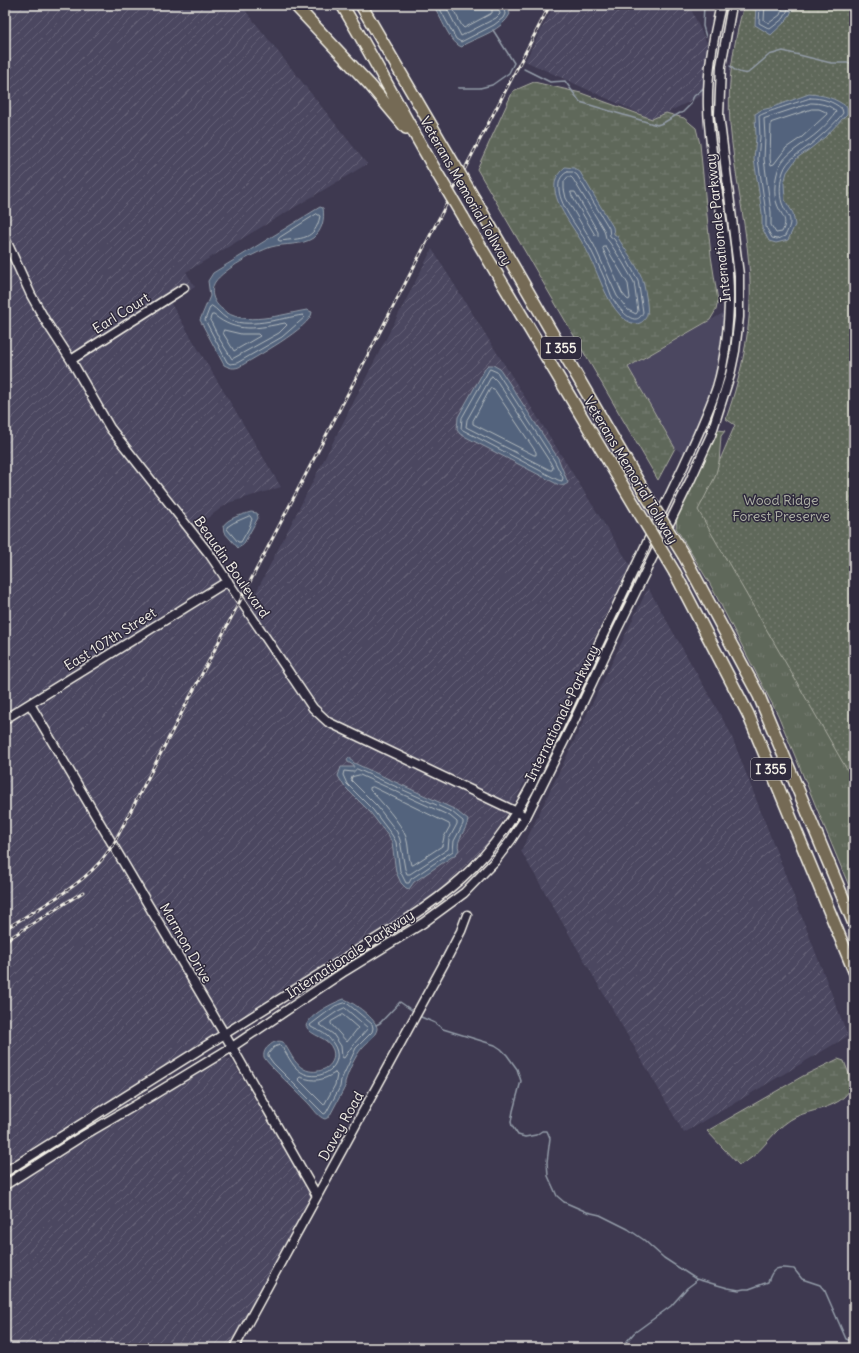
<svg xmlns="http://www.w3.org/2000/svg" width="859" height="1353" viewBox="0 0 859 1353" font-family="Delius,sans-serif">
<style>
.built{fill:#4b4760}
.industrial{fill:url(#industrial-furrows)}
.grass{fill:url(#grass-tufts);stroke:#aaaca1}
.wetland{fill:url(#wetland-marsh);stroke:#aaaca1}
.park{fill:url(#park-dots);stroke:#aaaca1}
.water{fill:#52647d;stroke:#939ca8}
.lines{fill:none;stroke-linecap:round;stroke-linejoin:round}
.shore{stroke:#b3b9bd;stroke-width:1}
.stream{stroke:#939ca8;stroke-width:1.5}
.minor-casing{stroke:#f4f1e8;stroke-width:11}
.highway-casing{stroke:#f4f1e8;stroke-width:14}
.minor{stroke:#2f2a3d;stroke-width:8}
.highway{stroke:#756a55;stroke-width:11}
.rail-casing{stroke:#f4f1e8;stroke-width:3}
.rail{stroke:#2f2a3d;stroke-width:1.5;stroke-dasharray:4.5;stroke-linecap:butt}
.highway-bridge-casing{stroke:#f4f1e8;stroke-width:14;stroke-linecap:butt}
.highway-bridge{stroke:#756a55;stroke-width:11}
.labels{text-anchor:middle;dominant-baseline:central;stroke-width:3;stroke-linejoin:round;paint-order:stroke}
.shield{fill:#2f2a3d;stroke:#b9b5b5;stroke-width:1}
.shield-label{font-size:13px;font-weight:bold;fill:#f4f1e8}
.street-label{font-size:14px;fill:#f4f1e8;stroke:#2f2a3d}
.park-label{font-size:14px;fill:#b1b3a8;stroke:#2f2a3d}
</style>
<defs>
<pattern id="industrial-furrows" width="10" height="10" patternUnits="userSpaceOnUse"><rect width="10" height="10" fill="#4b4760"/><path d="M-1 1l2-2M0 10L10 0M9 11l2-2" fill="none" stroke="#666277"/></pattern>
<pattern id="grass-tufts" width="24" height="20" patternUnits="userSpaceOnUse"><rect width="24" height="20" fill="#5f675a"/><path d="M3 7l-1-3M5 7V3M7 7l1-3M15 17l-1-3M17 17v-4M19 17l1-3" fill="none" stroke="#777d72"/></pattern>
<pattern id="wetland-marsh" width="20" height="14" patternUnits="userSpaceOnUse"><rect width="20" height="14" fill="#5f675a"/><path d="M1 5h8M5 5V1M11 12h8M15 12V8" fill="none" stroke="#777d72"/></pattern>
<pattern id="park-dots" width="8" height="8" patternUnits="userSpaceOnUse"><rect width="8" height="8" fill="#5f675a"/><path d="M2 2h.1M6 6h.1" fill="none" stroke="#777d72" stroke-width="1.8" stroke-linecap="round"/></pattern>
</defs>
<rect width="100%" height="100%" fill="#3e3950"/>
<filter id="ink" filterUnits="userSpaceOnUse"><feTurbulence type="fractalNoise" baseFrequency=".025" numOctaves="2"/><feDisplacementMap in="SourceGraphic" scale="8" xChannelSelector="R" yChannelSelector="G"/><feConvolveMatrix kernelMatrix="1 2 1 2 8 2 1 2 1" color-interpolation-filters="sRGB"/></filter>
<g filter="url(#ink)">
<path class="built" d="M725,312L724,328L717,373L701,421L685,455L675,448L628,367Z"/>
<path class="industrial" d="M5,5H241L367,164L186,272L195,287L170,302L281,487L228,503L194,528L218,556L250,604L432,249L630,565L516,799L488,844L447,884L405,916L5,1168Z
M554,5H689L710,50L705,94L666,113L652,119L525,61Z
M648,588L730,732L848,1036L684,1133L521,851Z
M220,1058H225L231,1060L234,1064L309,1192L311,1196L310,1201L292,1235L228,1348H5V1188L101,1128Z"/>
<path class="grass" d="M719,430L725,431L721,436L719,462L726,466L854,486V898L778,715L710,584L676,528L677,517L716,433Z"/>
<path class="wetland" d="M534,82L581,93L652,119L666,113L684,118L696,128L700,144L711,256L718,301L716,310L710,320L628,367L675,448L658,480L477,169L513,91Z
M838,1059L844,1061L851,1079L852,1088C848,1092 844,1098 839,1101C823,1111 806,1110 790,1120C771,1132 760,1157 739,1165L707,1131L803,1076Z"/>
<path class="park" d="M744,5H854V782L698,510L715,477L719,462L735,425L726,419C743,370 754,318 749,265C745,218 734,172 730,124C727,84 733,44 744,5Z"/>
<path class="water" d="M436,5H506L510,14C502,30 481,36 465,44L462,47C451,44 442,20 436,10Z
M756,5H795L787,20L771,35L755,25Z
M809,94C824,95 835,98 847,107V114L825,137L810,149L797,158L787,172L784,183L785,200L793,213L795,225L788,240L776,243L769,241L762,228V213L754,159L756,137L755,114L761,110L770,108Z
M565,167L574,168L580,172L613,227L614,234L617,236C625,250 636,263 642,278C644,283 649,309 647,314C647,317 643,322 640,323C634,326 625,320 621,316C605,300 597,269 586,249C577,232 557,209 555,190C554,180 557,174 565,167Z
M320,207L323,208C325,219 322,231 313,238C301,246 285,243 271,247C256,252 224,269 215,282C209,292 214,303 222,309C243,328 282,314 307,310L312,312C312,327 252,359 239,367C233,369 230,368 224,365L200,320L210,296L208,281L213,273Z
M488,365H493L500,369L558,458L568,483C564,486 562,486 557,484L460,434L457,430L458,417L486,367Z
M251,512L257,513L258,518L243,545L238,548L224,532L223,526C228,518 241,515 251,512Z
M349,757L354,763L454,809L468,820C467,830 455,840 459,850L456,854L414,882L409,889L406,888L401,883L396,872L392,843L389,837L370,812L344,786L338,776L341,767H354L353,765L348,762L347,760Z
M344,999C353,1002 378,1020 377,1029C376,1036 366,1043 362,1048C354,1058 349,1070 345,1082V1087L329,1117L325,1119C318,1117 314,1109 309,1104C302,1096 266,1063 264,1057C263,1052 266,1048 269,1046C273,1042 278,1040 283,1042C290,1051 293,1063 304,1069C317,1076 338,1067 333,1050C328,1036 311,1037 306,1026C310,1014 333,1003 344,999Z"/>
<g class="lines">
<path class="shore" d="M440,5V9L456,39L461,42L494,25L503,18L505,14L503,5
M445,5L460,34L461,36L496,18L500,14L498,5
M451,5L462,26L464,28L492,13V5
M760,5L759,23L770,29L784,18L790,5
M765,5L764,20L769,23L780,15L784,5
M810,98C822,98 833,101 842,109L843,113C834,125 822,135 810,145C800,153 787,159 783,172C780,181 779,194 782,203C788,219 795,217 785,236L777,239L772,238L766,227V213L758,159L760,137L759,116C762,113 802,101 810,98Z
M811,103C819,103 832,105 836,112C828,124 817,134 805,142C795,150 782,157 778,170C775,180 773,194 777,204C781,216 789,218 782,232L776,233L771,225V212L764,159L765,137L764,119Z
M812,109H819L826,112L827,114L802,137L786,148L774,164L771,165L770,159L771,123Z
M567,172H573L577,175L609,228L610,236L614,239L627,260L638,280L643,312C636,330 619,309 613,299C610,294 609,288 606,282C601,270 595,258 589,246C580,231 560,206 559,190C558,182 560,176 567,172Z
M568,177H571L573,179L604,230L606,238L610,243L623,263L634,282L638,311L636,314L628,310L617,296L594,245L566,198L564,189V182Z
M571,192H575L598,232V236L595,235L572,196Z
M317,214L320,216C315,241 301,238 280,241L278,240L279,238Z
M604,247H606L628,284L630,298L629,300L627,299L622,293L603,249Z
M212,306C217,309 221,315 226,318C246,330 281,318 303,315L305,317L282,337L237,363L230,364L227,362L205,320L210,307Z
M212,315H214C237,334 258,328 285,323L287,325L279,333L232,359L220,340L210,320Z
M224,330L241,334H258L260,336L234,351L223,333Z
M490,369L497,372L554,460L563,478L562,481L558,480L461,429L462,418Z
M492,376L497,381L550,462L553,468L552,470H550L466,427L467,420Z
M491,388L494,389L536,452V455H534L473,424V421Z
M250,516L252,519L249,528L241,542H238L227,529V527L233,523Z
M357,769L452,812L463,821V824L454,841L453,851L411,879L409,883H406L400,871L396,842L392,835L373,810L347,784L343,775L344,771L353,772Z
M360,775L450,816L457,822V824L449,839L448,849L410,874H407L405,869L400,840L397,832L377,806L351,780L352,777Z
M373,787L449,824L450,826L444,837L442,846L413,865H411C408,856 409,846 406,837C401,823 381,801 370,790V788Z
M345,1003L348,1004L372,1024L373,1028L372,1032L356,1048L341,1080L340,1087L326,1113L324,1114L273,1063L268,1056V1054L274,1047L280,1045C288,1053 290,1065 301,1072C320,1084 348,1065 333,1043C331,1041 330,1038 327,1036C323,1032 316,1030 311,1027L310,1025L335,1006Z
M345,1008L368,1028L353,1045L344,1058L342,1057L341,1046L333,1034L319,1024L338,1011Z
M343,1015L358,1028L347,1042L331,1024V1022Z
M335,1073L337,1075L335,1085L324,1105L298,1079L300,1077C316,1082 321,1081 335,1073Z"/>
<path class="stream" d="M704,5L703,26L706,37
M730,66C735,71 741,74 748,73L769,55L783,51L831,63H854
M524,69L550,82L565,81L580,102L657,125L663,123L680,113H682L690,105L694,96L705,87
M458,88H480L492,85L509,73L514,63L493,30
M421,1017L435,1023L443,1029L495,1045L501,1049L507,1055L517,1069L521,1081L513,1111L511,1122L512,1126L518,1135L525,1137L536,1135L542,1131H547L550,1138L547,1162L548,1176L557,1196L564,1202L587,1212L600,1215L628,1229L644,1240L664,1258L696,1279L728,1288L739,1290L744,1289H749L768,1282C773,1266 778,1267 794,1269L802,1279L820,1285L825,1291L846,1339L854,1342
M376,1025L380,1023L400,1002L413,1011
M621,1348L634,1333L671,1306L687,1288L695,1282L696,1279"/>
<g class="minor-casing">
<path id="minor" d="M5,238L31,295L45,320L71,360L110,428L210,555L313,708L328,722L521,814
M71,360L184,288
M30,704L232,1047L317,1196
M5,719L228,581
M5,1172L409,918C447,893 478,868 504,830C514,817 522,802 530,788L684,465C696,439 708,414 717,387C725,361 729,324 729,297C729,233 710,171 708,107C707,73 713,38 721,5
M5,1185L79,1138L153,1095L232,1047L345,971L423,923L464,893L495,861L511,840L526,817L573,723L617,630L690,481L711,435L730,375L735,351L739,317V275L719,115L721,66L732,5
M234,1348L447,958L461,931L467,915"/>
</g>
<g class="highway-casing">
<path id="highway" d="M295,5L370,85L406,128
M342,5C375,60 404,117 437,173
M361,5L448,154
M475,200L646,495
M463,217L638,511
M684,556L759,696L854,924
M675,573L748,714L854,971"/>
</g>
<use href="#minor" class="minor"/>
<use href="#highway" class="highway"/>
<g class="rail-casing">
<path id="rail" d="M5,929C34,911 76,889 98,864C104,858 108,851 113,845L550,5
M5,941L83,892"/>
</g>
<use href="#rail" class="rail"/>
<g class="highway-bridge-casing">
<path id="highway-bridge" d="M448,154L475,200
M437,173L463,217
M646,495L684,556
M638,511L675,573"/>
</g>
<use href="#highway-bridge" class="highway-bridge"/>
</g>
</g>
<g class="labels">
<g class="shield">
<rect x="541" y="337" width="40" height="22" rx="3"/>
<rect x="751" y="758" width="40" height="22" rx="3"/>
</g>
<g class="shield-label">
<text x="561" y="348">I 355</text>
<text x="771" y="769">I 355</text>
</g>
<g class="street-label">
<text transform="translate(466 191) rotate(60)">Veterans Memorial Tollway</text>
<text transform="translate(718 228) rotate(-96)">Internationale Parkway</text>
<text transform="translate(121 313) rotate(-32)">Earl Court</text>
<text transform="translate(631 470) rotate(59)">Veterans Memorial Tollway</text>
<text transform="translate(232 567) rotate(55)">Beaudin Boulevard</text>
<text transform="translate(110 639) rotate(-32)">East 107th Street</text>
<text transform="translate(562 713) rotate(-64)">Internationale Parkway</text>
<text transform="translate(186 943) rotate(60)">Marmon Drive</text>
<text transform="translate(350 954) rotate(-33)">Internationale Parkway</text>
<text transform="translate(341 1126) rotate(-61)">Davey Road</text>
</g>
<g class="park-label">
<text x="781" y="500">Wood Ridge<tspan x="781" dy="16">Forest Preserve</tspan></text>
</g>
</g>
<rect width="859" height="1353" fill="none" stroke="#2f2a3d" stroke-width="20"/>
<rect x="10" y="10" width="839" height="1333" fill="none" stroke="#f4f1e8" stroke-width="1.5" filter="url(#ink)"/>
</svg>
